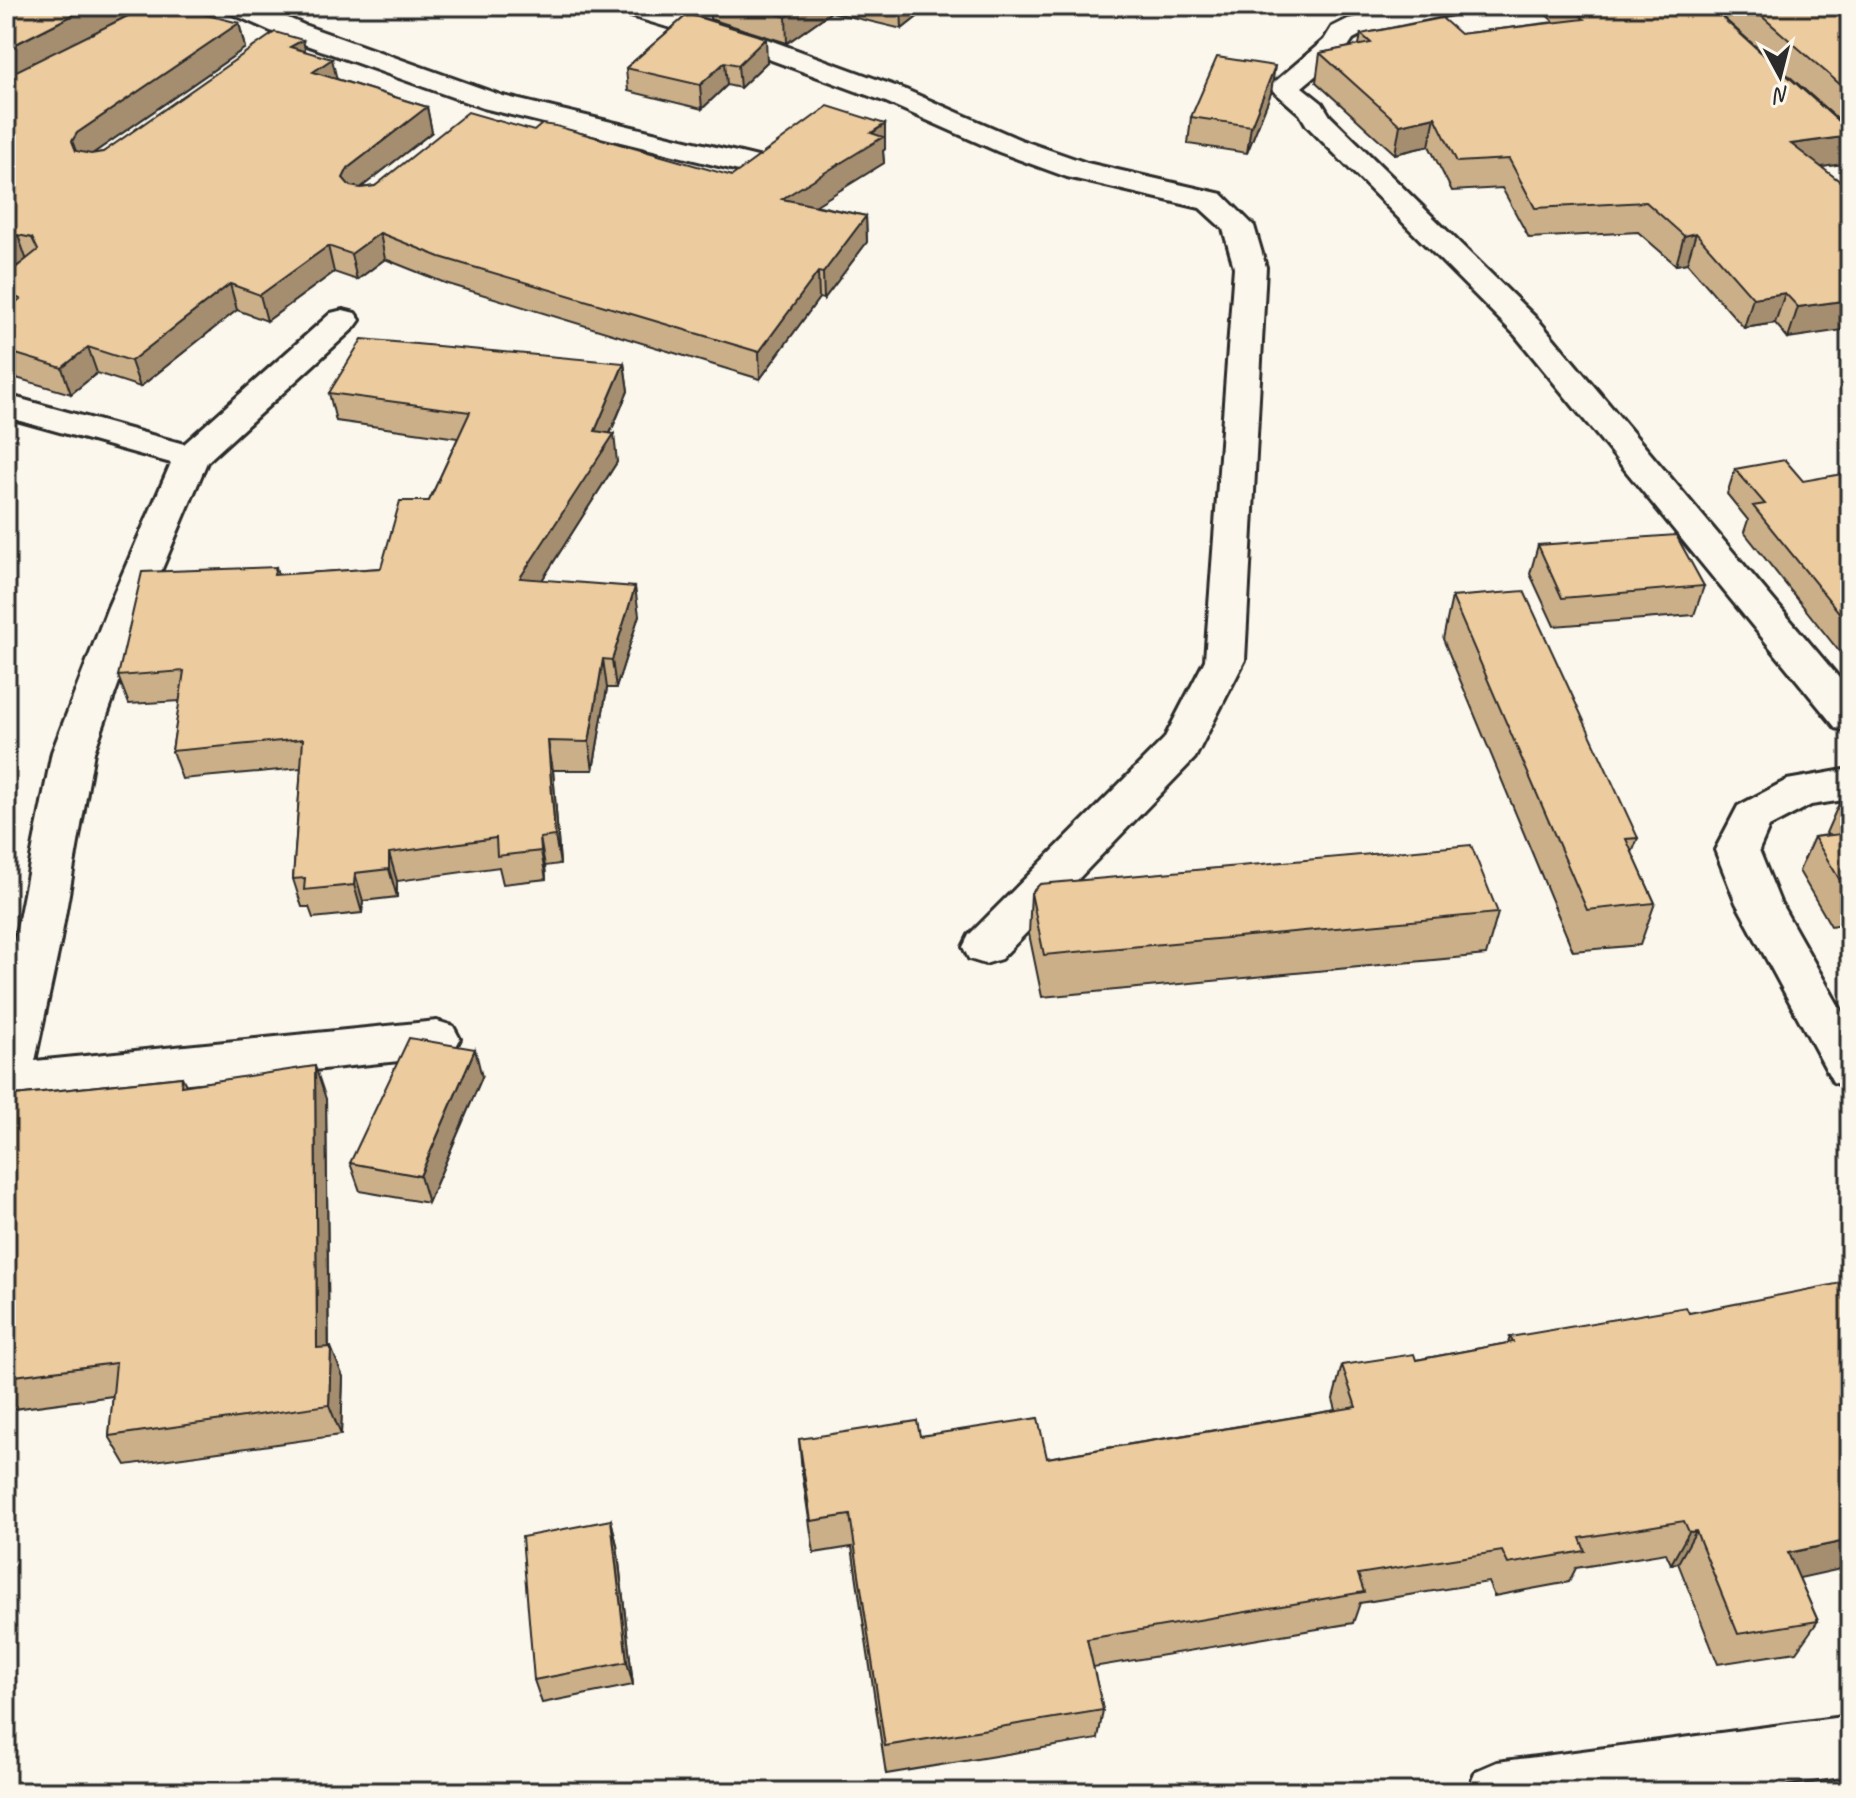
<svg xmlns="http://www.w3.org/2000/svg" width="1856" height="1798" viewBox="0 0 1856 1798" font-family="Caveat,sans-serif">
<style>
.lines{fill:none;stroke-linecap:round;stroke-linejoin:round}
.minor-casing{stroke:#2b2b2b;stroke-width:6}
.minor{fill:#fbf7ec;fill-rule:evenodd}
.wall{fill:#cbaf88;stroke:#2b2b2b;stroke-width:2}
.shaded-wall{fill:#a58e6f;stroke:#2b2b2b;stroke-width:2}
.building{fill:#eccb9e;stroke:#2b2b2b;stroke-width:2}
</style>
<rect width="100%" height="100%" fill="#fbf7ec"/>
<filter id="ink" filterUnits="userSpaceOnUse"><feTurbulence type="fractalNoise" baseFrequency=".0125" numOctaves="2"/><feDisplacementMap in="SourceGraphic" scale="16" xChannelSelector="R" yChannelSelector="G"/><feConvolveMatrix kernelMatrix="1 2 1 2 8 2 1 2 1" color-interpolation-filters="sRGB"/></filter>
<g filter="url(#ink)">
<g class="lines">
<g class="minor-casing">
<path id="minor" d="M224,6H261L304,25L503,96L770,160L774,167L770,174L759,176L483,108L284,37L228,12Z
M613,6H657L764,38L906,90L1021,140L1087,163L1222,194L1254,226L1266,267L1245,660L1195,758L1001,959L985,964L969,959L963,947L969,935L1164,739L1205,660L1234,267L1223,229L1200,208L1067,177L999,152L886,102L744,50L617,12Z
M1410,6H1466L1462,12L1366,32L1353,39L1345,51L1302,87L1322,103L1330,116L1539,321L1850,691V732L1836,728L1515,335L1307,126L1300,114L1269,87L1324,40L1332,27L1348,19Z
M343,310L355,313L360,320L355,327L207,462L146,607L94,752L61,939L35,1061L437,1021L453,1026L460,1039L453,1052L437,1057L19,1101L6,1105V985L52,752L108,607L171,463L6,417V395L184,444L331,313Z
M1850,769V799L1811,805L1769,827L1759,850L1780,902L1850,1026V1088L1833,1082L1736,903L1715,850L1738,806L1787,780Z
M1850,1716V1776L1726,1792H1467L1476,1771L1497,1762Z"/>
</g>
<use href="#minor" class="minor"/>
</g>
<path class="wall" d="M6,6L239,23L245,48L92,154L103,152L303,40L305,51L337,79L427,107L432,132L360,188L375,186L534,131L732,176L885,124V149L883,151L884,163L815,205L866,216L867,242L824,299L819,298L760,379L445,283L385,259L357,280L334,272L267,321L237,310L140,387L97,373L71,394L6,375Z
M690,6H931L902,29L831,12L787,43L710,19V12Z
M1537,6H1709L1847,129L1850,130L1710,6H1850V163L1821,167L1850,189L1788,338L1775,323L1744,328L1687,263L1676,265L1638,232L1529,238L1502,188L1452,191L1429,146L1395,154L1316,82L1320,53L1359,45L1361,34H1460L1554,22Z
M688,14L767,62L740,88L727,85L702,109L628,91L626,68Z
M1271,93L1247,153L1188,144L1191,117Z
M624,363L628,391L610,434L617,462L542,580L639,615L616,688H607L593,770H553L560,864L545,866L546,879L503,884L499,867L397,881V897L363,901L362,913L313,918L309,907H302L293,879L301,768L182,779L172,751L180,701L129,704L118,676L276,567L278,575L381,568L429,501L458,438L336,421L329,393Z
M1735,469L1803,481L1850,483V654L1842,655L1744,532L1748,520L1727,494Z
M1538,545L1704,586L1694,615L1554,626L1530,574Z
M1452,597L1638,838L1632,853L1655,903L1640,945L1573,951L1443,639Z
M1850,798V923L1831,926L1799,871L1814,837L1828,835L1826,833L1841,799Z
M1031,893L1498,913L1486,955L1042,997L1029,934Z
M182,1077L186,1085L326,1099L329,1347L343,1377L341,1435L126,1465L109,1436L113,1396L6,1410V1096Z
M482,1077L428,1203L360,1191L350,1163Z
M1510,1337L1799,1578L1818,1621L1796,1652L1718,1664L1678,1563L1671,1564L1666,1553L1576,1568L1569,1582L1494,1596L1488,1582L1360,1603L1353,1623L1093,1667L1103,1710L1098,1739L886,1774L852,1547L814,1553L802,1472L799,1439L920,1436L1047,1458L1336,1410L1333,1399L1342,1365L1416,1360L1508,1343Z
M611,1520L617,1545L633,1685L542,1703L534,1680Z"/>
<path class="shaded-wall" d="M91,6H147L6,78V49Z
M801,6H831V12L787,43L786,17Z
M901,6H931L902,29Z
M239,23L245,48L85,159L80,167L72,141L77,133Z
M766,38L767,62L740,88L738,65Z
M303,40L308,64L290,47Z
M332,59L338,84L313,72Z
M725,62L727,85L702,109L700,85Z
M1275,66L1271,93L1247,153L1251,126Z
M427,107L432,132L354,193L343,178L348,168Z
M1435,117L1429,146L1395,154L1400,125Z
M885,124V149L883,151L884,163L784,225L782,199Z
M1850,136V163L1781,173L1791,144Z
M866,216L867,242L824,299L823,273Z
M380,233L385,259L357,280L351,254Z
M1696,233L1687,263L1676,265L1684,236Z
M18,235L27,261L6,272V241Z
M328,246L334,272L267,321L260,295Z
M818,272L819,298L760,379L759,352Z
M230,284L237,310L140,387L131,361Z
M1785,293L1775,323L1744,328L1753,298Z
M1850,300V329L1788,338L1798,307Z
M88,347L97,373L71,394L62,368Z
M624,363L628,391L602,452L614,434L617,462L525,607L520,578L595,431Z
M635,587L639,615L616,688L612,660Z
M603,659L607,688L593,770L589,742Z
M548,741L553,770L560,864L555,836Z
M540,838L545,866L546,879L541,851Z
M389,853L397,881V897L389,869Z
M355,873L363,901L362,913L354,885Z
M475,1049L482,1077L428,1203L420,1176Z
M315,1066L326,1099L329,1379L317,1348Z
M331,1347L343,1377L341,1435L329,1405Z
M611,1520L617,1545L633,1685L627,1662Z
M1696,1531L1678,1563L1671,1564L1689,1532Z
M1850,1540V1567L1768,1585L1788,1553Z"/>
<path class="building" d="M6,6H91L6,49Z
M148,6H171L239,23L77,133L72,141L76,151L91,154L103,152L275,32L303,40L290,47L332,59L313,72L427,107L348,168L343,178L350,186L361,188L375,186L468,112L534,131L542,124L556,126L732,176L828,106L885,124L871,133L883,137L782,199L866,216L823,273L818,272L759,352L440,257L380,233L351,254L328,246L260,295L230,284L131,361L88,347L62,368L6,351V337L16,329L6,327V310L20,299L6,293V271L14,269L38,250L32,238L18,235L6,241V76Z
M751,6H801L786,17Z
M1572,6H1709L1847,129L1850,130V136L1791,144L1850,189L1846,191L1850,195V300L1798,307L1785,293L1753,298L1696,233L1684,236L1646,202L1535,208L1509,159L1457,162L1435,117L1400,125L1320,53L1371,43L1361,34L1442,18L1460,34L1584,19Z
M1750,6H1850V93Z
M688,14L766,38L738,65L725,62L700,85L626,68Z
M1217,57L1275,66L1251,126L1191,117Z
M362,339L624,363L595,431L614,434L520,578L635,587L612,660L603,659L589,742L548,741L555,836L540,838L541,851L497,856L496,838L389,853V869L355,873L354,885L304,890L305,878L293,879L303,739L172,751L184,671L118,676L142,572L276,567L274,575L381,568L400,501H429L470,412L329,393Z
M1785,460L1803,481L1842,474L1850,483V626L1753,506L1765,504L1735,469Z
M1676,535L1704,586L1562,598L1538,545Z
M1524,591L1638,838L1626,839L1655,903L1587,910L1452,597Z
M1850,798V813L1841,799Z
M1850,833V892H1847L1814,837Z
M1471,845L1498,913L1044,955L1031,893L1040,884Z
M409,1038L475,1049L420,1176L350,1163Z
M315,1066L317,1348L331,1347L329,1405L109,1436L116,1363L6,1377V1096L182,1077L181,1086Z
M1846,1282L1850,1289V1540L1788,1553L1818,1621L1738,1634L1696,1531L1689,1532L1684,1521L1580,1538L1585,1551L1508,1564L1502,1551L1358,1574L1364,1592L1087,1639L1103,1710L885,1746L850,1515L811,1521L799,1439L917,1421L920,1436L1038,1418L1047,1458L1356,1407L1342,1365L1414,1354L1416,1360L1513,1342L1510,1337L1686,1307L1689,1313Z
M611,1520L627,1662L534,1680L522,1537Z"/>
</g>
<rect width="1856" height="1798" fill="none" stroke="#fbf7ec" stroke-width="32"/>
<rect x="16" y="16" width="1824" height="1766" fill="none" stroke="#2b2b2b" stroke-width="3" filter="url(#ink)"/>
<g transform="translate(1780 76) rotate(173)" stroke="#fbf7ec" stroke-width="6" paint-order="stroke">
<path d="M0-6L14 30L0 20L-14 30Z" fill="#2b2b2b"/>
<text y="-12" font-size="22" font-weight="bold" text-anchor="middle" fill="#2b2b2b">N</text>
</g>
</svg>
